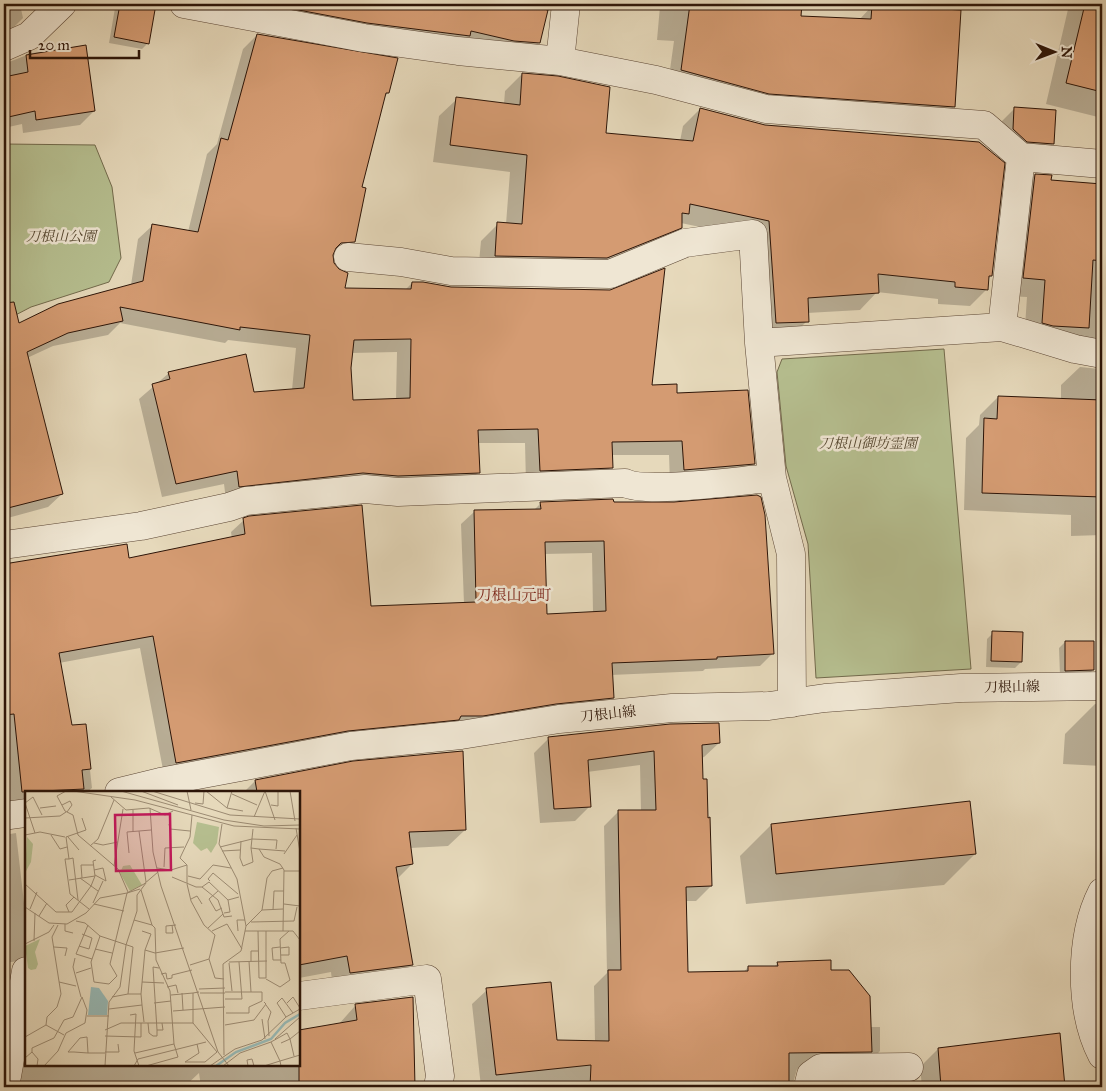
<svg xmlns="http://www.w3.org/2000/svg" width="1106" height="1091" viewBox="0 0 1106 1091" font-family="'IM FELL Great Primer','Noto Serif JP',serif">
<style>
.green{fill:#b6bf90;stroke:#726a4c}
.shadow{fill:#0003;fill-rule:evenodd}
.building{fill:#d49b72;stroke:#2d1508;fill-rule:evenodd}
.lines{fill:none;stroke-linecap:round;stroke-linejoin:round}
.street-casing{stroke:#5b4635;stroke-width:29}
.street{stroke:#efe6d3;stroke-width:28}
.labels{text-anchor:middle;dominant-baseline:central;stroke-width:5;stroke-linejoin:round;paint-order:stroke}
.park-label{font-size:14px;font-style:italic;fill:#564831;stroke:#efe6d3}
.street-label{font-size:14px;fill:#2d1508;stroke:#efe6d3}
.neighbourhood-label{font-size:15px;fill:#7a1f14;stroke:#efe6d3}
.inset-river{fill:none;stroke:#97b9b6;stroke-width:2.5}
.inset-road{fill:none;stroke:#9c8b73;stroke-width:1}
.view{fill:#c2185b;fill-opacity:0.15;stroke:#c2185b;stroke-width:2.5}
.inset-edge{fill:none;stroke:#2d1508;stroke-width:2.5}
</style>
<rect width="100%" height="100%" fill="#e6d9bb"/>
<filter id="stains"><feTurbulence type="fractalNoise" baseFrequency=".004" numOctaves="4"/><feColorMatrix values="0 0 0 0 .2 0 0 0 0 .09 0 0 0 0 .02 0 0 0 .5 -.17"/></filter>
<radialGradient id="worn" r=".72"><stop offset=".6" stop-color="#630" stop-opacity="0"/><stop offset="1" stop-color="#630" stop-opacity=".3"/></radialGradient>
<path class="green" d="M4,144L95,145L112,187L121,258L109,282L31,307L4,321Z
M944,349L971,669L816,678L808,544L786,466L777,372L782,359Z"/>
<path class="shadow" d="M4,4H20L23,18L4,37Z
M119,4L154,8L148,43L142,49L109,43L115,8Z
M209,4H547L539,43L525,56Z
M643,4H801L800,17L859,20L872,6L954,107L940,120L668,84L674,41L657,40L660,6Z
M1065,4H1102V118L1046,104L1069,5Z
M257,35L388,93L384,97L360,188L354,241L340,255L331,256L344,290H405L412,283L650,386L676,394L754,463L740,477L670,484L669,455H611V467L598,481L526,484L525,443H478L479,472L465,486L226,500L224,484L162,497L139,399L169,373L253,393L292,390L296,348L228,340L225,343L120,323L108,335L53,346L27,358L62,494L48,507L4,519V332L59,305L131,285L138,239L152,226L188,232L207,154L217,144L243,49ZM397,352L396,400L352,401L350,368L351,353Z
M85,47L94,111L80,125L23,133L22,124L4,128V64L32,53Z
M522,74L604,134L680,141L683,126L700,109L991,276L988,279L987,289L970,306L938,304V299L877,292L860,310L807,313V321L790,338L759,339L752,238L681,223V227L664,245L589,275L478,273L481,241L498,224H506L510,172L433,162L439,116L457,99L504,104L505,91Z
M1015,108L1053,144L1040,156L1001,142L1002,121Z
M1035,175L1050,182L1102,185V535L1071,536V515L964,510L966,438L979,425L980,415L998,397L1061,400V385L1080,367L1100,369L1094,360L1024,341L1027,297L1006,296L1017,193Z
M612,500L773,653L760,666L705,669L703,671L611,675L612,697L600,710L164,775L140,648L59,663L71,726L85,725L92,788L87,792H26V806L10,808L4,743V566L32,562L128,560L232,539L231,532L244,520L370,608L464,604L461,524L474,512L534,510L541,503ZM592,553L593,613L545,615L544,554Z
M993,633L1021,662L1015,668L986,667L987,639Z
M1065,642L1093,670L1087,676H1060L1059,648Z
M1095,704H1102V766L1063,764L1065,734Z
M549,738L719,743L704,757L701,758L711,886L696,901H685L687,973H743L748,967H774L778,963L830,971L870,1027H880V1051L865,1066L805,1067L797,1069L792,1087H481L472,1004L487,990L556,1042H595L594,986L607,973L604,826L618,812L641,811L640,765L587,772L590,806L575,821L540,823L534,753Z
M255,781L465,830L448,846L410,848L412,864L397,879L411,965L395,981L333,989L331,972L299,978V792H244Z
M771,825L975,854L944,885L746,904L740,856Z
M16,833L24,903L26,902V960L4,963V835Z
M1102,932V1030L1095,948Z
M412,998L413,1087H201L199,1073L184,1087L8,1086L26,1026V1065H299V1032L339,1024L355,1006Z
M1059,1034L1064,1087H922L920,1067L938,1049Z
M880,1084V1087H824L827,1085Z"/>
<path class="building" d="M120,4H156L149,44L114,37Z
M267,4H518L548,10L540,43L514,41L471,31L470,36L367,23Z
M690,4H802L801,16L871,19L872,5L961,10L955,107L769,94L681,70Z
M1085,4H1102V92L1066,83Z
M257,34L398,58L389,93H386L362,187L366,188L355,242L341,243L336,248L333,255L334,263L339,269L348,273L345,288L411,289L412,282H423L451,287L610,290L665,268L652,385L677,384V393L748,390L755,464L684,470L682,441L612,442L613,468L540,471L538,429L478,430L480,473L398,476L363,473L239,487L237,471L176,484L152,384L170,379L168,372L246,354L254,392L304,388L310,335L240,327V330L120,307L123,321L68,333L27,352L63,494L4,509V303L14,302L19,323L58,304L143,281L152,224L198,232L221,138L228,140ZM411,339L410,398L353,400L351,368L354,340Z
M86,45L95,111L36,120L35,111L4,118V77L28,72L26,55Z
M522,73L558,76L610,87L606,133L693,141L700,108L765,125L979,142L1005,163L992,276H989L988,290L955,287V282L878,274L879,293L808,298L809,322L776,323L769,221L690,204L689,214L682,213V228L607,258L495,256L497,222L522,224L527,155L450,145L456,97L520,105Z
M1014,107L1056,110L1054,144L1027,142L1013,129Z
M1035,174L1052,175L1051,180L1102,184V261L1093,260L1089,328L1053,326L1042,323L1045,280L1023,278Z
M998,396L1102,400V497L982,493L984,418L997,419Z
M757,495L761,497L765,515L774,654L717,657V659L612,663L614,698L556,704L483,716H461L459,720L348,731L176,763L153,636L59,653L72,725L86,724L91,769L82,770L84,789L22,792L14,714L4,715V564L127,544L129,558L245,534L243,518L249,516L362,505L371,606L476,602L474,510L541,509L540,502L613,499L614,502H674ZM604,541L606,611L547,614L545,542Z
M992,631L1023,632L1022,662L991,661Z
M1065,641H1094V670L1065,671Z
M719,723L720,743L702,745L703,779H707L708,818L710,817L712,886L686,887L688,972L748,971V966H778L777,962L831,960V970H849L870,996L872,1052L789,1053V1087H590L591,1065L496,1075L486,988L551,982L557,1040L609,1041L608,970H621L618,810H656L654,751L588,760L591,807L554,809L548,737L670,724Z
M463,751L466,830L409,832L413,864L396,867L413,965L350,973L347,956L299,965V792H257L255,780L353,761Z
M970,801L976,854L776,874L771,824Z
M413,997L415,1087H299V1030L357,1020L355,1004Z
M1060,1033L1065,1087H941L938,1048Z"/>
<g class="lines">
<g class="street-casing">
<path id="street" d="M184,4L364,38L458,51L560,61L656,80L766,109L984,125L1021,157L1102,164
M4,47L29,36L62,4
M560,61L566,4
M348,257L401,262L451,271L610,274L685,243L753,234L759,343L772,478L791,554L792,703
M1002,327L1021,157
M759,343L1002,327L1075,349L1102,354
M4,545L141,526L229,507L246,501L365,489L398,492L625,483C648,494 742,480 772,478
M119,792L160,782L351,746L461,735L559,719L672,708L769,706L825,698L961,688L1102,686
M4,816L26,813
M1102,892C1079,937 1079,1011 1102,1055
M299,996L427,979L440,1076L438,1087
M5,1087L26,971
M808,1087L811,1075L821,1068L909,1067"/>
</g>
<use href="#street" class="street"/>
</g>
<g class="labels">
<g class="park-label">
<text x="61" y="236">刀根山公園</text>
<text x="868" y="443">刀根山御坊霊園</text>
</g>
<g class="street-label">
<text transform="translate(1012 687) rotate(-1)">刀根山線</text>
<text transform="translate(608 714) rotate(-6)">刀根山線</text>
</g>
<g class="neighbourhood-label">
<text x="514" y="595">刀根山元町</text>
</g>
</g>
<g transform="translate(25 791)">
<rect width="275" height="275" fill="#e6d9bb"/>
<path d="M172,31L194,36L192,52L186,62L182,57L176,60L168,52ZM2,46L8,53L6,71L0,82ZM105,74L117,94L105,100L95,82L98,75ZM15,148L10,161L13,173L11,178L6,179L3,177L0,155Z" fill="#b6bf90"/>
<path d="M66,196L74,197L83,210L82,224H63Z" fill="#97b9b6"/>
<path class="inset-river" d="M191,275L211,261L246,248L260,232L275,223"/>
<path class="inset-road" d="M41,0L32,5L40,20L48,24L53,44L93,78L103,101M48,0L110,9L209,35L275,38M96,0L199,29L239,35L275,34M116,0L153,14M127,0L205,24L275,28M162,0L166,19M181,0L202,17M240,0L250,29M265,0L270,30M207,3L232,14M86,6L101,19L124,17L140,24L148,20M170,12L178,13L179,0M37,14L45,10L47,14L42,21M246,14L253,15V0M15,17L31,15M125,17L128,61L136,95L193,261L204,275M202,17L207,0M202,17L218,20M229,26L240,0M0,27L35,25L41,21M144,33L145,38L165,40M197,33L194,53L212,88L221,135L216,160L198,173L199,264M271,37L275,61M228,38L226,57L234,58L239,66L255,73L259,79L258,140M114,40L121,91M108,41V19M10,42L0,12L8,6L17,24M0,44L15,41L40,46M26,44L35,58L42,56M43,46L54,59M216,50L215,67L218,75L228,71L226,57M69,52L78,54L93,51M65,55L73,48L89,9M195,56L227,48L252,49L251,58M234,58L260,60M197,60L215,59M104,62L102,41L126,39M259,63L272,44M44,68H40L45,103L64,118M89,75L98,18M139,76L140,57L159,56M132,77L146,79L162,74M69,79L78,77L81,90L70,84M259,80H275M163,85L175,88L188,74L206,77M147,86L171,96H177L184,91L203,109L214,106M55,87L73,100M57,87L56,74H68M44,89L70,85M185,90L183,88L188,82L213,103M162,92V74L155,67L165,46L167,24M0,93L31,121H47L66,95L70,85L68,70L71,69M162,93L166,110L179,134L190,144L184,168M177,96L193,109L199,126L207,125M193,100L184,108L191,120L197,117M166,108L172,105L177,113M53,109L48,67L44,68L41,46L61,39L57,27M68,112L78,90M69,113L99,120M259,113L275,115M0,116L24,132L42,133L61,122L75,107L102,102L119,93L133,81M5,118L12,101M237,119L258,118M248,119L249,100H259M44,121L41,114L49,106M199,122L205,121L203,109M14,125L22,112M109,129L127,134L116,99M51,130L60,132L75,145M226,131L269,130L272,116M40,133V140L48,142M33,134L27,146L36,203L32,216L22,226L21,234L39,244M63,134L51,163L67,168M127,134L130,137L131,169L145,200L149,253M147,134L148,142H141V135L151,134M221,135L237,119L242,87L247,80L258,77M183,137L198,123M117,140L126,143L120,159M187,140L202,133L217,158M213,140L212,129H220M220,140H268L275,149M233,140L234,187H241V140M9,150L10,122M0,153L24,141L29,134M54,155L64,158L67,147L57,143M29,156L42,157L40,165M255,156L247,157L248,169H256M255,157L264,156V164H256M70,158L87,162M275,165V181M50,167L48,176L56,206M224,170L226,201M226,170V160H233M204,171L242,170M204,172L207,200M165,174L184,168L190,187L199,188M51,182L66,177M136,183L141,182L142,188L147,187V184L167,179M92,185L85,173L102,102L115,98M241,188L255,196L265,189L260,172H256L255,148L264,140M34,191L51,195M117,191L139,192M142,196L151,194L153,202M174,198L200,197M200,201H237V210L224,216V222H201M157,202L158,219M175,202H200M116,203L120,159L130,162L159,157M146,204L168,202M87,206L103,203L108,156L75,145L66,171L69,191L84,193L92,185M200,208H217L214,171M129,212L146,210M262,212L268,206L275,217M117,214L119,231M241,214L246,221L243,230L244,245M84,218L117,214L116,203H103M148,220L200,216M105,224L111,223L109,260L114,275M62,225H84M261,226L252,212L257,207L268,222M237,228L240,248M123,232L124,242L128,245H132V239H138L137,232M168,232V202L174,201M200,234L229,229L241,213L239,211M80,239L96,232H168L192,261M132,239L128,176L134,177M80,245L116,246V232M0,246L21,234M250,248L275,226M172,253L174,262L160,271H180L192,261M7,261L13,268L12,275M80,261H94L93,253M63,262L62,246L55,247L43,261H49L63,262H80M110,262L149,253L153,266L121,275M269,265L265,248L275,240M0,267L7,261V257L29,247L39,229L48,226L57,206L62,219L60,232L41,242L33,260L19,275M80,275L84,211L95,196L101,154L112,120V104L121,92M109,275L113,268L181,251M185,275L210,258L237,249L261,226L275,218M198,275L215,262L246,251M223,275L222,269L227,268L229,275M239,275L255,270L246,251L262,242L265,248L256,252M256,275L255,270L275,264"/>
<path class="view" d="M145,23L146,79L91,80L90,24Z"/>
<rect width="275" height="275" class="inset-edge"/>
</g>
<rect width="1106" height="1091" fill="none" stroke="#e6d9bb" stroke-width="20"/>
<rect x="5" y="5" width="1096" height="1081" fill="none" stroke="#2d1508" stroke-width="2.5"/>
<rect x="10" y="10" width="1086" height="1071" fill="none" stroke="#2d1508"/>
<g transform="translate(1054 52) rotate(91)" stroke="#efe6d3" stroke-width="4" paint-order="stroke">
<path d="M0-4L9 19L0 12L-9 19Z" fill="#2d1508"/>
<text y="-8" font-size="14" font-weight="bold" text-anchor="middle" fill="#2d1508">N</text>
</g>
<path d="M30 50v8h109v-8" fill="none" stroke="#2d1508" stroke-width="2.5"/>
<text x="38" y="50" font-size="15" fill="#2d1508" stroke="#efe6d3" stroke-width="4" paint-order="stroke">20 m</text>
<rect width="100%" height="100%" filter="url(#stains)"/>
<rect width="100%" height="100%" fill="url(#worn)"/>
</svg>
